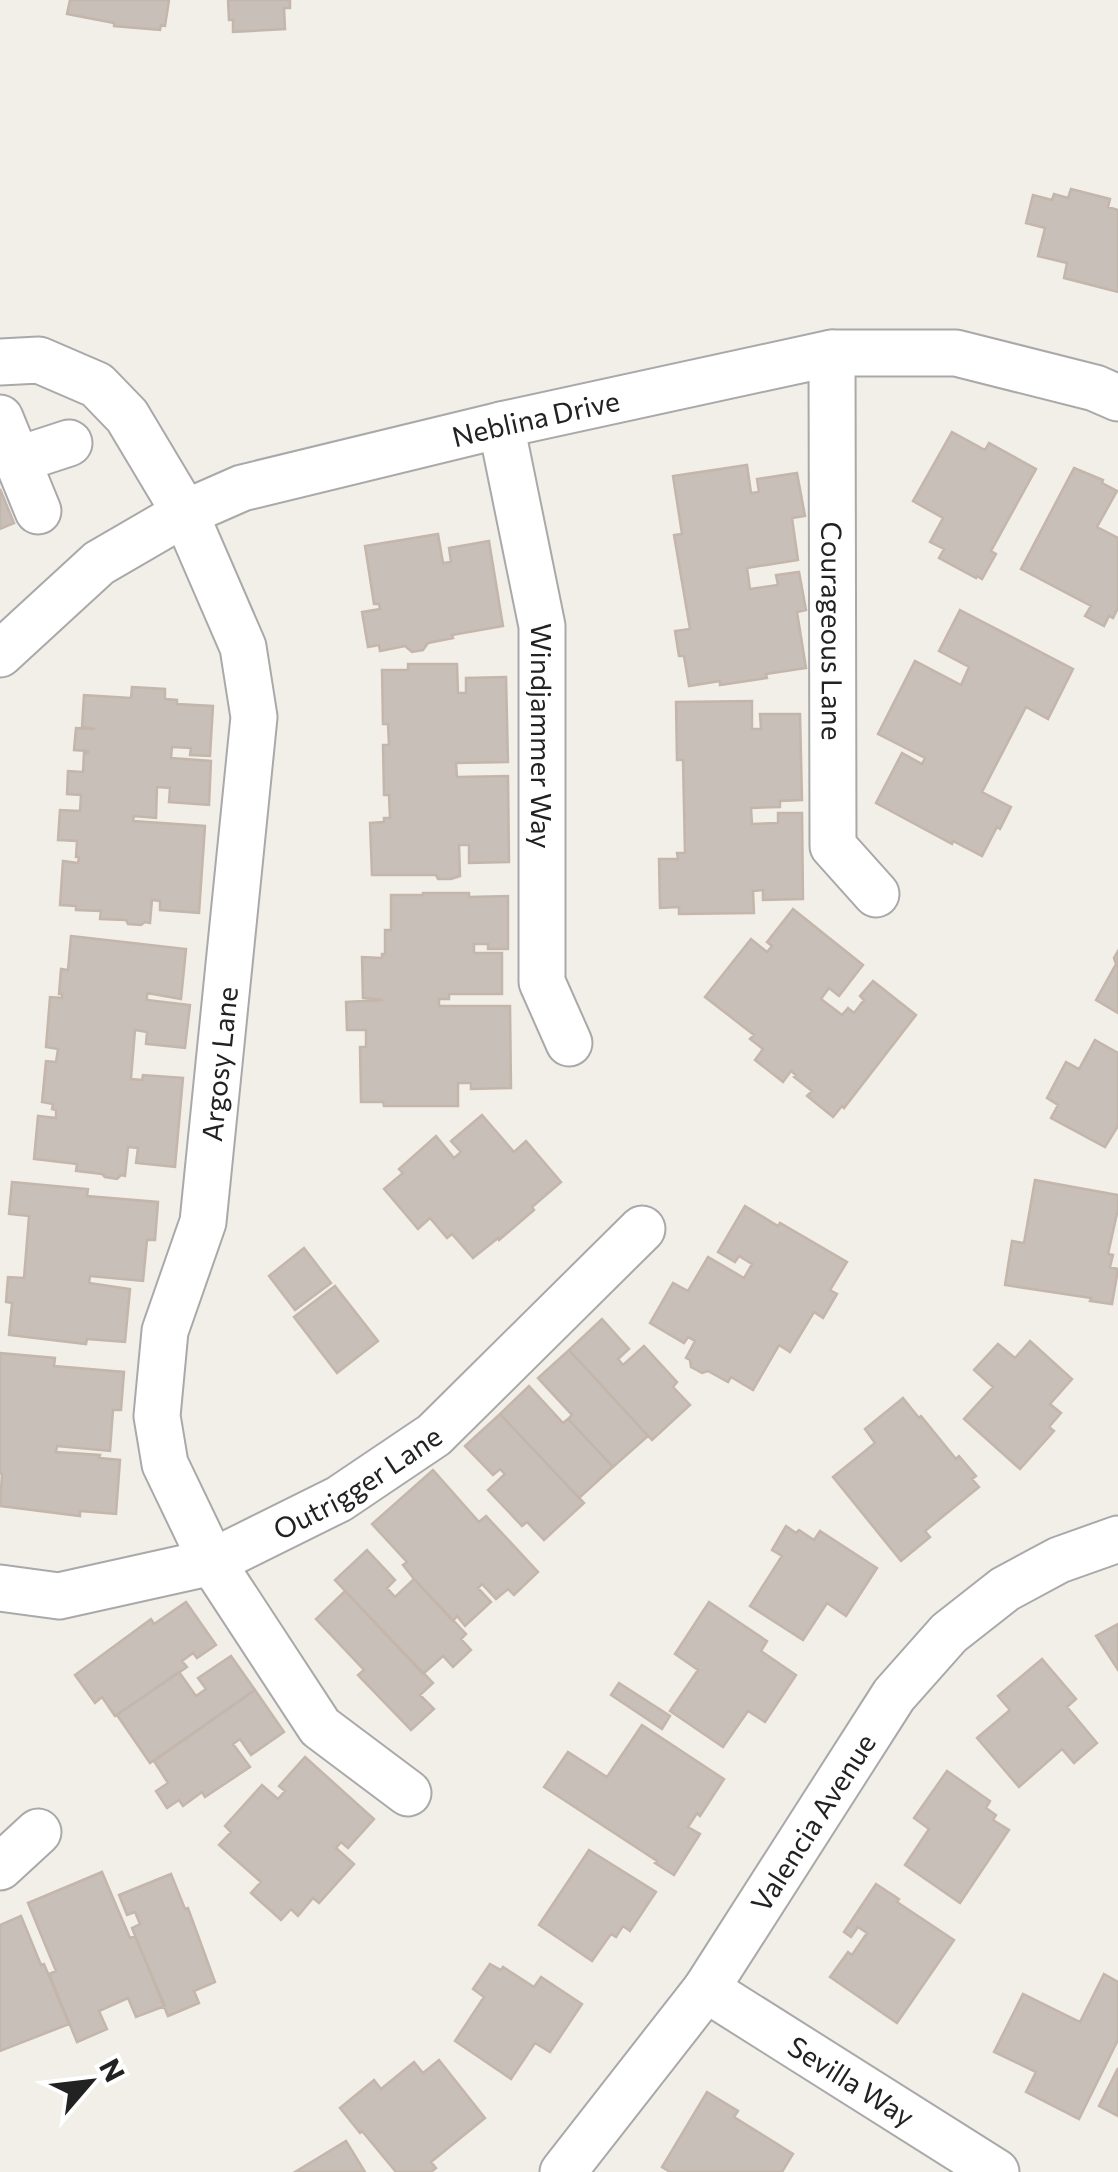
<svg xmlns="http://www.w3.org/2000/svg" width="1118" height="2172" viewBox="0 0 1118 2172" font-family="Commissioner,sans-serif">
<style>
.building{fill:#c7bfb8;stroke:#c4b6ab;stroke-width:2.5}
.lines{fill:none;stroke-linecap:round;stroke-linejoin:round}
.street-casing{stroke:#a9a9a9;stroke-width:49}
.street{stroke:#fff;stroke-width:45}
.labels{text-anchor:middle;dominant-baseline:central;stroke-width:8;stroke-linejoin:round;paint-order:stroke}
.street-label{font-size:28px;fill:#222;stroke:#fff}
</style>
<rect width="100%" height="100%" fill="#f2efe9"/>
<path class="building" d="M70,0H169L165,26L161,25L160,30L114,26V23L67,14Z
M228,0H290V8H284L285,29L233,32V20H229Z
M1071,189L1110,199L1108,207L1118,210V292L1064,278L1067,263L1038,256L1045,228L1026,223L1033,195L1052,200L1054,194L1068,198Z
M952,432L985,450L989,443L1036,469L991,551L996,554L982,579L977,576L976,578L939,558L944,549L930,542L943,518L913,501Z
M747,465L751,493L759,492L757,479L797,473L805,516L792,518L798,560L747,568L750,589L778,585L776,575L799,572L806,610L797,612L806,668L766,674L767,678L720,685V681L689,686L684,656H679L675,631L690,629L674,535L682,534L673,476Z
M1074,468L1103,480L1102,483L1117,491L1097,527L1118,538V608L1113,618L1109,616L1104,626L1085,616L1091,606L1021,569Z
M0,489L14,523L0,529Z
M438,534L443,563L451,562L449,548L489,541L503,626L452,635L453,638L428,643L423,650L412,652L405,646L380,651L379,645L368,647L362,612L380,609L379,604H374L365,546Z
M960,610L1073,669L1048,719L1026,707L982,792L1011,807L1000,829L997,827L982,856L953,841L952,844L876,803L902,753L922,764L925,758L878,734L915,661L961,685L969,667L939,651Z
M408,664H457L458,693H466V678L506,677L508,762L456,763L457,777L508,776L509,862L469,863V845H459L460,876L451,879H438L436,875H372L370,823L384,822V818H390L389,795H384L383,745H389L388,724H383L382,670H408Z
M132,687L165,689V699L177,700V704L213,706L210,756L190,755L191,748L172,747L171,758L211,761L209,805L169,802L170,788L157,787L156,818L134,816L133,821L205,826L199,913L160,910V901L152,900L150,923L145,922L141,925L128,924L126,920L100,919L101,911L76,910V906L60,905L63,861L78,863L79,857H76L77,841L58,840L60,810L80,811L81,795L67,794L68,771L83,772L84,753H88V751L74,750L76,728L95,729L82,727L84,695L131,698Z
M752,701V729H761L760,714H800L802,800L780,801V807L751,808L752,824L778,823V813H802L803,899L763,900V890L753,891L754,913L679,914V907L660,908L659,859H678L677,853H685L683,760H677L676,702Z
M423,893H469V897L508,896V949H488V944H474V953H502V994H449V999H439V1006H510L511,1088L471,1089V1083H458V1106H384L383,1102H361L360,1047H366V1030H347L346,1002L383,1000L363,998L362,957L382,958V954H385V930H391V895H423Z
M793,909L863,965L839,996L829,988L821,999L842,1015L848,1008L854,1013L864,1000L860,996L873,981L916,1015L844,1108L842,1106L833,1117L807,1096L812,1091L794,1077L796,1075L791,1071L783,1082L755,1060L763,1049L750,1039L754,1035L705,997L751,939L767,952L772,946L767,942Z
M71,936L186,949L181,999L147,993V1000L190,1005L185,1048L146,1044L147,1032L135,1030L131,1079L142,1080L143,1075L183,1078L175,1167L136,1163L138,1148L128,1147L125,1176L121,1175L117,1179L105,1177L102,1174L76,1171L77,1164L34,1159L38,1116L56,1118V1110L52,1109L53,1104L42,1102L46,1061L56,1062L58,1049L46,1047L50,997L62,998V994H59L61,969L68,970Z
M1118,951V1013L1096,1000L1116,964L1114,958Z
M1095,1040L1118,1053V1126L1105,1147L1051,1118L1058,1105L1047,1098L1066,1062L1079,1069Z
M482,1115L514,1152L526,1141L561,1182L532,1207L534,1210L499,1240L498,1238L473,1258L452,1234L447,1238L430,1218L418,1229L384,1189L403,1173L399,1169L436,1136L454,1158L461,1152L451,1141Z
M1035,1180L1118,1195V1209L1108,1254L1113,1255L1110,1267L1118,1269L1112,1304L1090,1301L1091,1298L1005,1285L1012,1241L1024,1243Z
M12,1182L88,1189L87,1196L158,1202L155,1240H147L143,1281L90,1276L89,1283L130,1289L125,1342L87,1339L86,1344L9,1335L12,1303L6,1302L8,1277L24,1278L29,1216L9,1214Z
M745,1206L778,1226L780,1223L847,1262L830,1290L837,1294L823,1318L814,1312L790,1352L779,1345L753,1390L731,1377L728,1382L708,1371L702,1373L691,1367L690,1360L686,1358L695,1341L688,1337L684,1343L650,1323L673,1283L688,1291L708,1257L744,1278L752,1264L739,1256L735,1262L718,1252Z
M304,1248L331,1283L295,1310L269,1276Z
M335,1286L378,1341L337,1373L294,1317Z
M602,1319L629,1349L618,1359L623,1365L644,1346L677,1382L673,1387L690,1405L652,1440L569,1350Z
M1030,1341L1072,1379L1050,1404L1061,1413L1049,1427L1054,1431L1020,1469L964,1419L993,1387L974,1370L998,1344L1015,1358Z
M569,1350L648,1436L613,1467L568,1419L572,1415L538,1378Z
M0,1353L55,1358L54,1366L124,1372L121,1410H113L110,1451L57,1446L56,1452L100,1455L99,1458L120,1460L116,1514L80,1511V1516L0,1506L2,1474L0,1473Z
M529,1386L563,1423L568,1419L613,1467L579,1498L500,1414Z
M903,1398L919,1418L921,1416L956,1459L959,1456L976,1476L972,1479L979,1487L925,1531L930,1537L901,1561L833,1477L875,1443L865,1429Z
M500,1414L584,1503L544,1540L527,1522L522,1526L488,1490L505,1474L500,1469L493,1475L465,1446Z
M433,1470L479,1522L486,1516L538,1572L514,1595L508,1589L496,1599L482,1584L478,1588L491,1602L465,1626L457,1616L453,1621L414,1579L403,1565L407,1562L372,1524Z
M786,1526L796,1533L799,1530L814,1540L820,1531L877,1568L846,1616L827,1603L803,1640L750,1606L782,1556L772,1550Z
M367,1550L395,1580L387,1588L395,1597L414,1579L466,1634L461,1639L471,1650L453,1667L443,1656L423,1674L335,1580Z
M345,1591L433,1683L420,1695L434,1709L411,1730L358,1675L364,1670L316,1619Z
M186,1602L216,1645L197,1658L193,1653L182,1661L187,1667L115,1716L102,1697L95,1703L75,1675L151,1619L154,1624Z
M709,1602L767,1641L761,1651L796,1675L765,1722L748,1711L723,1747L670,1711L698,1670L675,1654Z
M1118,1624V1670L1096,1636Z
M231,1656L255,1690L150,1763L117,1715L179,1672L196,1696L206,1689L198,1678Z
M1042,1659L1076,1699L1067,1707L1097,1743L1074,1763L1062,1749L1019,1787L977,1738L1010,1710L998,1696Z
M619,1683L670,1716L662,1729L611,1695Z
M255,1690L284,1732L251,1755L240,1739L233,1744L250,1767L205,1797L202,1792L183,1806L179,1800L167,1808L156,1791L168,1783L154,1761Z
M642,1725L724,1779L700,1816L697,1813L688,1827L700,1834L674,1875L655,1863L657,1861L544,1787L568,1752L607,1777Z
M305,1757L374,1819L348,1848L341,1842L336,1848L354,1864L319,1903L313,1898L298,1916L291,1909L281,1920L251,1893L261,1882L219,1845L231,1832L225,1826L262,1785L278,1799L285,1791L279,1786Z
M947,1771L990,1801L986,1808L996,1815L993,1820L1009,1830L960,1903L905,1865L929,1829L914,1818Z
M589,1850L656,1892L630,1931L623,1926L616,1937L611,1934L592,1961L539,1925Z
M102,1872L130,1938L135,1936L165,2006L136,2017L128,1998L99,2011L107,2029L77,2042L49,1974L56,1971L28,1903Z
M171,1874L185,1909L188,1908L215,1982L194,1991L199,2003L168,2016L132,1928L140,1924L135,1912L127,1915L119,1895Z
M876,1884L899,1899L897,1902L954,1940L897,2023L830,1977L848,1952L852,1955L867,1933L858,1927L851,1937L844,1932Z
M21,1916L41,1965L44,1964L69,2024L0,2051V1925Z
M490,1964L501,1970L503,1967L534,1987L541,1977L582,2004L550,2052L535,2043L511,2079L455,2041L484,1997L473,1989Z
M1104,1974L1118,1982V2040L1079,2119L1026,2092L1036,2072L994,2052L1023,1994L1080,2022Z
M439,2060L485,2118L431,2162L436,2168L431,2172H396L362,2131L360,2133L340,2108L374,2080L381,2089L414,2062L423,2073Z
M1118,2068V2116L1099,2106Z
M707,2092L738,2111L734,2117L793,2154L782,2172H670L662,2167Z
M346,2141L365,2172H295Z"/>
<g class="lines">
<g class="street-casing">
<g id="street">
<path id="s1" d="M832,353L833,846L876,894"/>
<path d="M0,362L39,360L97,385L127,416L185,513L243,647L254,717L203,1222L165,1331L157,1416L165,1464L212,1562L320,1727L408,1793"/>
<path d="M0,418L38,511"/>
<path id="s2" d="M501,425L542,626V982L569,1043"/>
<path d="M17,460L69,443"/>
<path id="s3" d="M0,654L99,563L185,513L242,488L501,425L832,353H956L1095,388L1118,398"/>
<path id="s4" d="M0,1588L59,1596L212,1562L339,1499L434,1435L642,1229"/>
<path d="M0,1867L38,1832"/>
<path id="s5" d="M706,1989L996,2172"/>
<path id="s6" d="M563,2172L706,1989L894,1695L949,1633L1005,1589L1059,1560L1118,1539"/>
</g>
</g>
<use href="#street" class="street"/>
</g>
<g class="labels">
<g class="street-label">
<text stroke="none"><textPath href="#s3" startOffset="598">Neblina Drive</textPath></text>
<text stroke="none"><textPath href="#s1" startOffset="278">Courageous Lane</textPath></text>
<text stroke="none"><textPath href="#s2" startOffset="315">Windjammer Way</textPath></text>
<text transform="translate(219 1064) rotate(-84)">Argosy Lane</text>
<text stroke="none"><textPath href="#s4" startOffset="382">Outrigger Lane</textPath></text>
<text stroke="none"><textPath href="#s6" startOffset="430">Valencia Avenue</textPath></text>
<text stroke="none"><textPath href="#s5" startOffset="172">Sevilla Way</textPath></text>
</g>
</g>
<g transform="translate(90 2082) rotate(62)" stroke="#ffffff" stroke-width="8" paint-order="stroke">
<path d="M0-8L18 38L0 25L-18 38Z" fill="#222222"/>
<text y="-15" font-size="28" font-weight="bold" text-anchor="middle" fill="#222222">N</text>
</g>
</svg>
